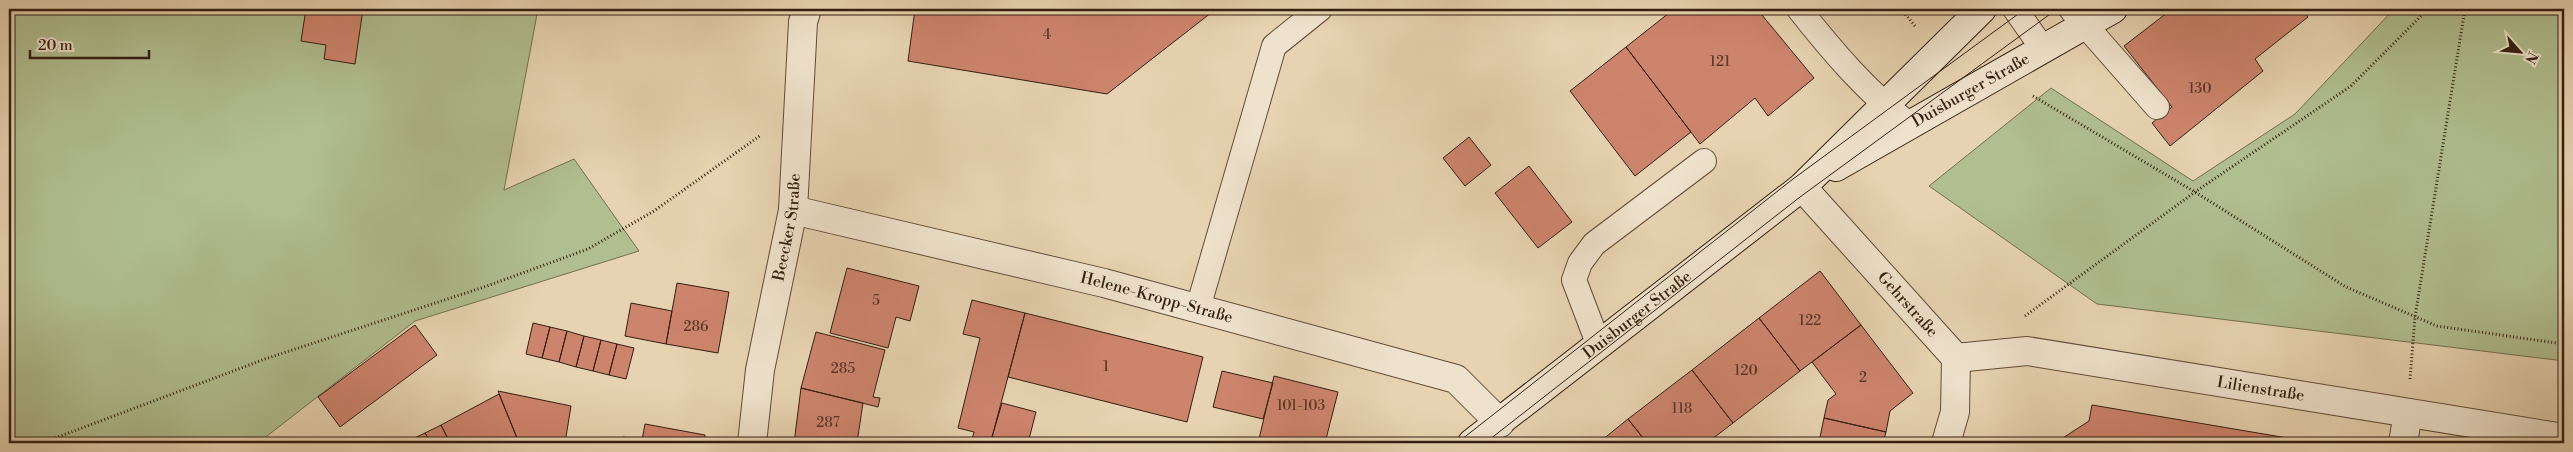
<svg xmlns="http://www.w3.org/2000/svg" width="2573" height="452" viewBox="0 0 2573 452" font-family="'Libre Bodoni',serif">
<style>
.green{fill:#b0be90;stroke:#726e50}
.building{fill:#cd846d;stroke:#341f10}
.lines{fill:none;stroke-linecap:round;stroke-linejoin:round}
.lane-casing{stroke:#614c38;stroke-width:26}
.street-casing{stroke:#614c38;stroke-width:30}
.secondary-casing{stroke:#341f10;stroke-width:30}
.path{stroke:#341f10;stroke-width:3;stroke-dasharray:1 2.5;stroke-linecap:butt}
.lane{stroke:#efe2cc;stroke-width:24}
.street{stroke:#efe2cc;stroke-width:28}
.secondary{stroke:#efe2cc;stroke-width:28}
.tram{stroke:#341f10;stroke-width:1}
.labels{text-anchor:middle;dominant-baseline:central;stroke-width:5;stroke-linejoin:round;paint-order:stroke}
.number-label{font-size:14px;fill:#5a3827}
.street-label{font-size:16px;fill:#341f10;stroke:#efe2cc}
</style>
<rect width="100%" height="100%" fill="#e7d3b1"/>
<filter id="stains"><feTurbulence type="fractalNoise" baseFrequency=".004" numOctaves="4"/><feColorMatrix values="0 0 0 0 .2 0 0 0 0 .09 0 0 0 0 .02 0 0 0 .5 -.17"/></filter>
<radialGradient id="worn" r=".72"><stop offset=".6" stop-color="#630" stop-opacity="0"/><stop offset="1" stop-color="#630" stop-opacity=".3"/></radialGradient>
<path class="green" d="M9,9H538L504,190L574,159L639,251L415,321L258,443H9Z
M2394,9H2564V361L2097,304L1929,186L2051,88L2193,181L2295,114Z"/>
<path class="building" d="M306,9H363L355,64L324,59L326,45L301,41Z
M915,9H1216L1107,94L908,61Z
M1674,9H1757L1814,78L1768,116L1755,98L1700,144L1626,47Z
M2172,9H2302L2308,17L2255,59L2263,71L2170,146L2152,123L2172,107L2124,46Z
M1626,47L1691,132L1635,176L1570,91Z
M1469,137L1491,165L1465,186L1443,158Z
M1529,166L1572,222L1538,248L1495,193Z
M847,268L919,286L910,321L896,317L888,348L830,333Z
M1820,271L1861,325L1800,371L1759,318Z
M677,283L729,292L718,353L666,344Z
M972,300L1025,313L992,437L1010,441L1009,443H971L974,432L958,428L980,338L963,334Z
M631,303L672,311L666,344L625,336Z
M1025,313L1203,357L1187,422L1008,377Z
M1759,318L1800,371L1733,423L1692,370Z
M533,323L550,327L542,358L526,354Z
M415,325L437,355L340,427L318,397Z
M1861,325L1913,393L1890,411L1886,432L1824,418L1828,400L1836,394L1812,362Z
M550,327L567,331L559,362L542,358Z
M567,331L584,336L576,367L559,362Z
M816,332L885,350L873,397L880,398L878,407L801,388Z
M584,336L601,340L593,371L576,367Z
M601,340L617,344L609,375L593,371Z
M617,344L634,348L626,379L609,375Z
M1692,370L1733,423L1707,443H1647L1628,419Z
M1222,371L1273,383L1263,419L1213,407Z
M1274,376L1338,392L1325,443H1258Z
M801,388L863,403L857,443H794Z
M498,391L571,406L565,443H519Z
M499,394L519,443H450L441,425Z
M1002,403L1036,412L1028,443L992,437Z
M2092,405L2311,442V443H2055L2089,421Z
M1824,418L1886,432L1883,443H1810L1811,440L1819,442Z
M1628,419L1647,443H1594L1602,440Z
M645,424L705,435L704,443H622L623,437L642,440Z
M441,425L450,443H431L425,433Z
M425,433L431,443H412L410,440Z"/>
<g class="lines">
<g class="lane-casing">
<path id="lane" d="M1799,9C1832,51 1867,92 1910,125
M2015,9L2043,49
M2071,9L2157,107
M1198,308L1274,46L1320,9
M1598,343L1574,280L1580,263L1594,244L1704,161"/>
</g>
<g class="street-casing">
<g id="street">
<path id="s1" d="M1802,187L1956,358L1955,412L1946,443"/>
<path id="s2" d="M793,210L1104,283L1456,379L1500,423"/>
<path id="s3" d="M1956,358L2027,351L2564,438"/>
<path id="s4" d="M752,443L760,370L793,210L803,22L807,9"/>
<path d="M2403,443L2408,413"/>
</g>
</g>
<g class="secondary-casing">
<g id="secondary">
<path id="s5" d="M1836,167L2113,9"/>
<path id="s6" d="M1472,443L1802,187L1982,9"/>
</g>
</g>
<path class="path" d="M1901,9L1915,26
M2033,96L2195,192L2346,287L2437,326L2564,344
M2025,316L2195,192L2351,86L2428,9
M2410,379L2415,317L2465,9
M42,443L265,359L487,286L588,249L654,211L761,135"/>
<use href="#lane" class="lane"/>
<use href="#street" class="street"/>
<use href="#secondary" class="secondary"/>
<path class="tram" d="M1457,443L1793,179L2025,9
M1485,443L1800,197L2057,9"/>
</g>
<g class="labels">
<g class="number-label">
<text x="1047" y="35">4</text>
<text x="1720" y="62">121</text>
<text x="2200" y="89">130</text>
<text x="876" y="301">5</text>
<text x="1810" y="321">122</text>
<text x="696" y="327">286</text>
<text x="1106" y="367">1</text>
<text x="843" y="369">285</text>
<text x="1746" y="371">120</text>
<text x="1863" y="378">2</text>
<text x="1301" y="406">101-103</text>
<text x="1682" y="409">118</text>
<text x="828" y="423">287</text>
</g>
<g class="street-label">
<text stroke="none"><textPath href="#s5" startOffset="155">Duisburger Straße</textPath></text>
<text stroke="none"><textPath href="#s4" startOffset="219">Beecker Straße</textPath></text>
<text stroke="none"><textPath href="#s2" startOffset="374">Helene-Kropp-Straße</textPath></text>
<text stroke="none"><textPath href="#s1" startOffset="158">Gehrstraße</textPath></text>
<text stroke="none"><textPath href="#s6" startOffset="209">Duisburger Straße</textPath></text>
<text stroke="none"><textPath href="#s3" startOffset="308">Lilienstraße</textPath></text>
</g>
</g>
<rect width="2573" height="452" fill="none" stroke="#e7d3b1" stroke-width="30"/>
<rect x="10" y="10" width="2553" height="432" fill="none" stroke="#341f10" stroke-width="2.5"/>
<rect x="15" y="15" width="2543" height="422" fill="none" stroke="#341f10"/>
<g transform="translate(2520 52) rotate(117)" stroke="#efe2cc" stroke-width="4" paint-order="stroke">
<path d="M0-4L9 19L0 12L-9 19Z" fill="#341f10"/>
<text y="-8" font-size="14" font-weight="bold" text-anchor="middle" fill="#341f10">N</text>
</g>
<path d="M30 50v8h119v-8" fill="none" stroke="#341f10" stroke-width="2.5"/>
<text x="38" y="50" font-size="15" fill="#341f10" stroke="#efe2cc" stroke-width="4" paint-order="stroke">20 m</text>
<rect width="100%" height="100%" filter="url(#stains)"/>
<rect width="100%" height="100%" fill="url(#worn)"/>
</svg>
